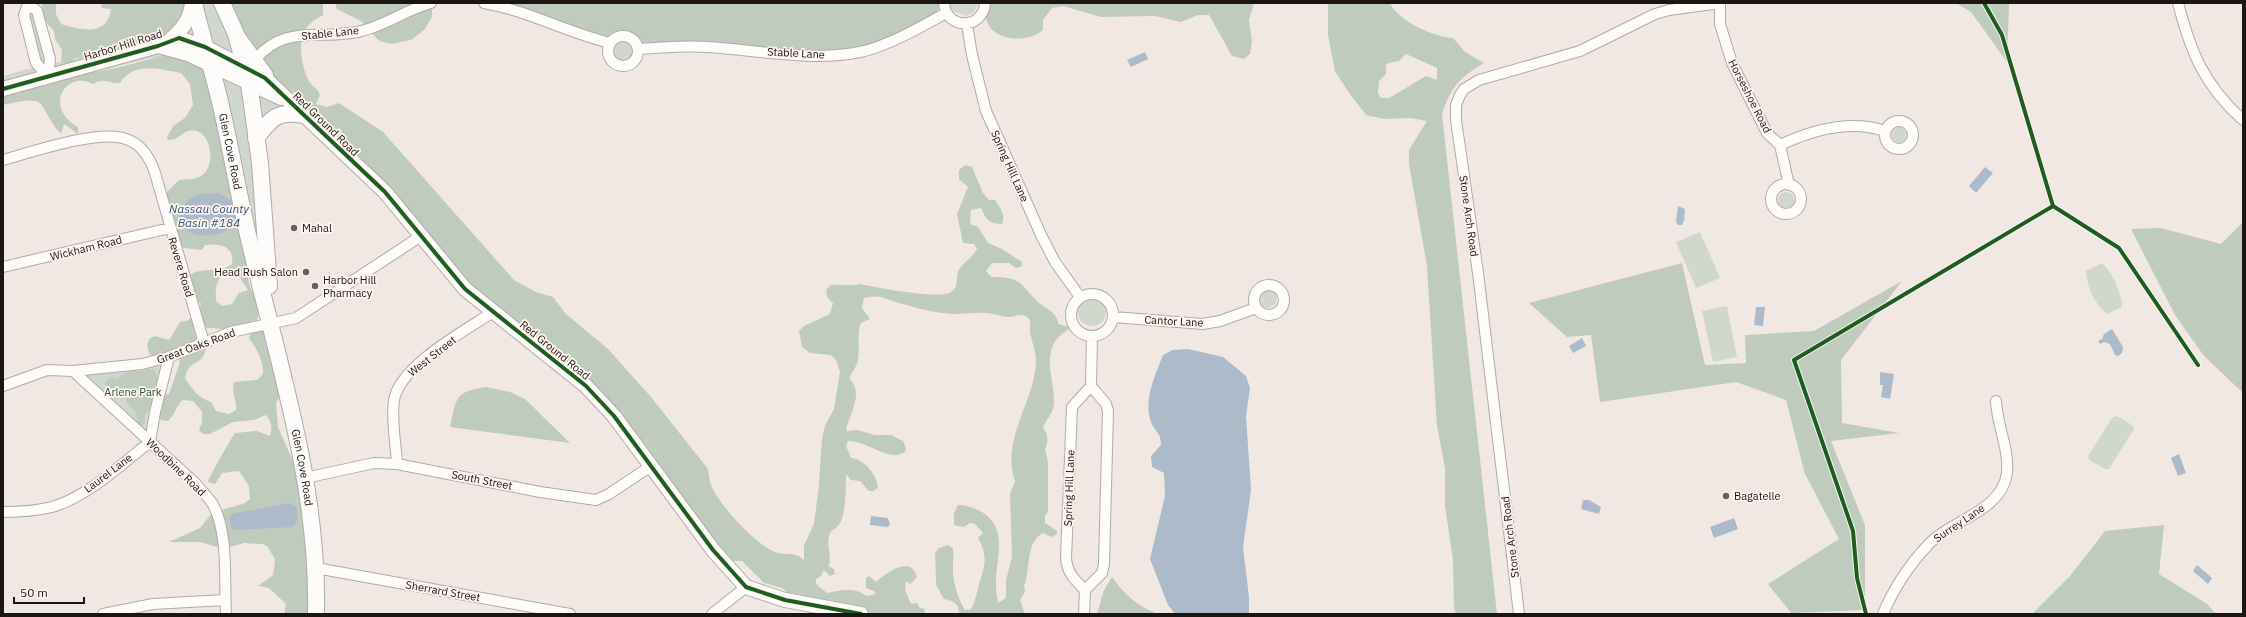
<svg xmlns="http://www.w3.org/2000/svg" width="2246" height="617" viewBox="0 0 2246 617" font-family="'IBM Plex Sans',sans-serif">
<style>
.green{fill:#d0d8cd}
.forest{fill:#bfcbbd;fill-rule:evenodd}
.water{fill:#acbaca}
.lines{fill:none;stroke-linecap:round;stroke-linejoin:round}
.street-casing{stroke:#b1aaa6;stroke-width:12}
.secondary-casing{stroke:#b1aaa6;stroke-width:16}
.primary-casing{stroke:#b1aaa6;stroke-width:18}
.street{stroke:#fdfcfb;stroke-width:10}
.secondary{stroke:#fdfcfb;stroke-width:14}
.primary{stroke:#fdfcfb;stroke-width:16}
.cycleway-casing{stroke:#fff4ef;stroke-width:6}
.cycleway{stroke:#1b5e20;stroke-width:4}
.poi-dot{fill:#66605c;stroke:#fff4ef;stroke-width:1.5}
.labels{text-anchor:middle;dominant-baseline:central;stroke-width:3.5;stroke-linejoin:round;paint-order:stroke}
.street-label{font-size:11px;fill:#1b1613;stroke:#fff4ef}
.poi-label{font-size:11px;fill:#1b1613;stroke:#fff4ef;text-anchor:start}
.park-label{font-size:11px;fill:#225334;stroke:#fff4ef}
.water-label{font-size:12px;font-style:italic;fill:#2f567b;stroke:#fff4ef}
</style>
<rect width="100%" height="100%" fill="#f1e8e3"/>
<path class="green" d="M192,3H222L294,114L256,138L271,323L209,80L157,57L3,93V76L38,66L24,15L28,4L37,11L50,64L61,62L69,65L75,58L88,56L179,24L178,17L184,15Z
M949,3H978L974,12L966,16L953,11Z
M612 50a12 12 0 1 1 24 0a12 12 0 1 1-24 0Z
M1891 135a8 8 0 1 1 16 0a8 8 0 1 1-16 0Z
M1778 200a8 8 0 1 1 16 0a8 8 0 1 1-16 0Z
M1700,232L1720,278L1696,288L1676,242Z
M2102,263C2112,272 2122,293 2122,307L2107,314C2096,306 2086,285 2086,271Z
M1257 298a10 10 0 1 1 20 0a10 10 0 1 1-20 0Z
M1078 312a14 14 0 1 1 28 0a14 14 0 1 1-28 0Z
M1727,306L1737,357L1713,362L1702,311Z
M169,357L150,442L73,371Z
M2117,416L2132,425L2134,429L2109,469H2105L2089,460L2088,456L2112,418Z"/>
<path class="forest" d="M42,3H56V14L61,24C82,30 107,37 111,9L102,8L101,3H190L184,15L178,17L179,24L165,39L102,56L75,58L69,65L61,62L62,50L55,39L54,31L43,19Z
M222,3H323V15C315,19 308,24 304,32C298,45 302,69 309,81C312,87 318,88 320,95L316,104L327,107L339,103L383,132L514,280L536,292L553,297L566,314L608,349L651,397L708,469C709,474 709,480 711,485C719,505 755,544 775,552C786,556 795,551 804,560V545L814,524L819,485L822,438L825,426L834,409L840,372L836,360L831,355L810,353L802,347L799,331L804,326L830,314L833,303L827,297L826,290L831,285C841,284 849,287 859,284C875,287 939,300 951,292C961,286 954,276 960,268C966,260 971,259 977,249L974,244L963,243L957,214L968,187L959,179V170L965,165L972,167L983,193L989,200H995C1000,207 1006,216 1002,224C989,224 986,219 981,208L971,210L970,224L978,227L988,243L1002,249L1022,262V266L1016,268L1009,263H992L986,271L991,277C1022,277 1019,283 1038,302C1048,311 1054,309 1059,324L1070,327C1066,332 1059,335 1056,340C1043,359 1055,383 1054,404C1053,413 1047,419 1043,427C1048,435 1049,441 1045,449L1048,462V511L1045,516V523L1057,531V534L1052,537L1043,533C1025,542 1031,570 1024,586L1025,592L1020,600L1025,614H959L958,606L952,601L944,599L936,585V578L935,553L939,548L948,545L953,548C954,555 953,559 953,567C952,580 958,599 965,610L971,609C975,602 976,596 978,589C983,567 990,560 978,538L983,533L975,524L970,523L964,527L954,525V513L958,505C966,505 971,507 978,510C1011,526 995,559 996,585C996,591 997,597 998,603L1006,598V580L1012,557L1010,494L1015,481C1000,439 1036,400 1036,360C1036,351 1032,342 1030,333C1029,327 1033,321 1027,317C1020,312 1014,318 1007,317C1000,316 993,313 986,313C975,312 964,314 953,314C934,313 917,308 899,303C883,299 883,294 864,298L862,308L870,319L861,323C856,335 861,351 857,364C855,369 851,373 849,378C865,394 849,413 846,431L857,430L875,435H891L903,441L906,448L905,452C890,463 866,440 848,441L846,446L851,458C864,459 877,475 878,487L874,491H869L860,481L851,480L846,474C846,487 846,513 840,523C837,529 830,530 829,536C826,545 833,561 828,566L834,569L835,574L830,576L824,570L821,576L816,579V584L827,593C840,590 856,587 866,596L876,594L874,591L866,588V578L869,576L876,582C885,574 911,554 917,577L910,584L906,581L905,590L911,604L917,603L920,608L925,609L924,614H870L855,612L801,597L802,595L788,593L782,588L764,583L742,561H726L626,424L480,296L307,109L301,92L290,93L278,84Z
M335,3H436L432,7V17L425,29L411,40L391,44L379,41L361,21L337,9Z
M484,3H941L935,15L928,20L853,53L637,46C632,35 620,32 611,41Z
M989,3H1254L1249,20L1252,41L1250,54L1244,59L1232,56L1209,15H1198L1181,22L1155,16L1101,17L1063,6L1052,8L1043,20V30C1022,48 974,37 989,3Z
M1328,3H1390C1398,21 1434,37 1453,38L1465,52L1484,63C1459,78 1451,87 1442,114L1497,614H1456L1454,608L1453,560L1445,506V468L1437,426L1427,266L1409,164V150L1427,121L1411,118L1384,119L1366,115L1347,90L1335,71L1328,35ZM1406,54L1437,68V80L1426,76L1389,98H1381L1378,93L1379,81L1386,74V65L1389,63L1399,61Z
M1956,3H2009L2007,62L1971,12Z
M170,54L200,62L209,80L249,264C248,271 247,279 250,286C254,299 263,306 257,320C247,322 240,328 231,329C220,330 204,326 196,328V340L201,342L206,348C203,364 197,359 189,368C187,370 186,375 185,378C192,389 198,398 211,402L216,411L229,414L236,410C237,400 231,393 234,382L257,380L263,374C263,359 257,350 249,338L251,331H265L278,383L279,397L276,404L278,427L298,473L309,561L310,614H284L286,604L269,588L258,586L273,575L274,570L275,559L267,546L262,544L244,543L223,549L201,542H169L200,528L212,513L245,503L250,499L249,486L239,471L222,473L215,484L208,482C208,479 232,437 235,433L257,431L270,436C273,428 271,421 266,415L254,420L233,422L210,434H203L199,430L202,422V412L193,401L183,400C176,405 175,415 168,421C158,421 156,417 153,408L145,415V424L140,426L138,424L135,411L127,403L123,389H107L105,382L110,377L118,379C126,367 138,374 149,369L154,370L164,395L169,394L180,362L178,356H153L149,354L147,344L150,338L155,336L169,340L180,322C191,321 199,314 201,303L186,302C194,294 194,286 189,276C201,266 218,274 232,264C235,246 219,243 205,245L202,250L176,247L164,195L179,180C186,179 194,180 201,176C215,168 213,137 197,131C184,127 180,141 168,140L167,137L173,126L185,118L193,105L190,84L181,73C160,69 134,61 120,83C109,84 103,77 93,84C67,70 42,106 78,127V134L64,124L61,134C35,105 53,93 3,105V93L56,79L116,68ZM231,273L240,278L248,290L239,293L232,304L222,306L216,301C215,289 216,274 231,273Z
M2243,222V393L2204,356L2175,315L2131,229L2161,228L2221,244Z
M1682,263L1705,365L1746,363L1745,335L1814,331L1902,281L1841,360L1842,423L1899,433L1831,441L1865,525V610L1791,613L1768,584L1839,539L1805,474L1786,400L1736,382L1600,402L1591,335L1567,337L1529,303Z
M486,387L510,392L525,399L570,443L450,427C457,397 454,392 486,387Z
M2164,525L2159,574L2207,604L2216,614H2032L2070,576L2105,531Z
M1112,577C1125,595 1137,606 1158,614H1097L1104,590Z"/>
<path class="water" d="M1145,52L1148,59L1131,67L1127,60Z
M1985,167L1993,173L1976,193L1969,186Z
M216,193C231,197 236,205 238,219C231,230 223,234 210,235C178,239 168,209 195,196C201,193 210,194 216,193Z
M1678,206L1685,209L1684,221L1682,225H1678L1676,222Z
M1756,307H1765L1763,326L1754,325Z
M2112,329L2123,347L2122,353L2118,356L2115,355L2110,344L2104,342L2100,344L2098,341L2102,339L2104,334Z
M1582,338L1586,346L1573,353L1569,346Z
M1188,349L1223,357L1246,376L1250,388L1246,416L1251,490L1243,547L1249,597V614H1175L1168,605L1150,559L1165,496L1164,473L1152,467L1151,456L1161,445C1161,432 1155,432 1151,422C1143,400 1155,376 1163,355L1173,350Z
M1880,372L1894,374L1890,399L1881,397L1883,385H1880Z
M2179,454L2186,473L2178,476L2171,458Z
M1583,500H1589L1601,507L1599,514L1581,509Z
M289,503L295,506C299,514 299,520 293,527L234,530L231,527L229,518L232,514Z
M871,516L888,518L890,525L887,527L870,525Z
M1734,518L1738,529L1714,538L1710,527Z
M2197,565L2212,578L2208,584L2193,571Z"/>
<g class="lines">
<g class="street-casing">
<path id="street" d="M484,3C529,11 566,32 610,43
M944,3C946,30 983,30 985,3
M1720,3V24L1732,63L1767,133L1780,145L1789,185
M2178,3C2191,53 2204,85 2243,120
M28,4L37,11L50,59L48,76L36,63L24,15Z
M967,24L972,55L986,111L1041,235L1055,262L1080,297
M608 51a15 15 0 1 1 30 0a15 15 0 1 1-30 0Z
M638,49C661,48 685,45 708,47C757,50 811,62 860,52C886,47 923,26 946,13
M255,60C284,24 318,40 357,32C383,27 405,10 431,3
M1885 135a14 14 0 1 1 28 0a14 14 0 1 1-28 0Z
M1780,145C1812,130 1850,119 1885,131
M3,160C32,152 99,129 126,139C142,144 150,158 155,173L204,343
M1771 199a15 15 0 1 1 30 0a15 15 0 1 1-30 0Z
M3,267L170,228
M1254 300a15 15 0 1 1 30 0a15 15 0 1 1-30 0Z
M1071 315a21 21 0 1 1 42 0a21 21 0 1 1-42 0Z
M1113,317L1203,324L1220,321L1256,308
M73,371L196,484C201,490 207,496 212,503C229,531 224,581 226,614
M3,386L47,370L73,371L142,364L169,357L231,332L296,318L421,236
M397,464C396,444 391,420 394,400C400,365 465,331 493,312
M305,478L374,463L397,464L540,492L596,500L609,494L651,466
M3,512C20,512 36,511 52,507C89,496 120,465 150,442L155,412L169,357
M316,568L570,614
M1085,590C1075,580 1067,573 1066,558L1072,407L1091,386L1092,336
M103,614L153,604L225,600
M712,614L746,587
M1084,614L1085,590L1102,573L1104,564L1108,411L1106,404L1091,386
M1519,614L1478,273L1456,120V105L1460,95L1464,89L1479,80L1580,51L1655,14L1669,10L1720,3
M1883,614C1893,590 1910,564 1928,545C1950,520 2002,512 2007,473C2009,448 1997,425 1996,401"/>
</g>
<g class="secondary-casing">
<path id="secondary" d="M237,35L266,75
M171,39C183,29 190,19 192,3
M158,46L188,54L281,98
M3,89L158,46L179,38L205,47L265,78L385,192L465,289L586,386L614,416L713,550L746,587L785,600L861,614"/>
</g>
<g class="primary-casing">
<g id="primary">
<path id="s1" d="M194,3C202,38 213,71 221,106C231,149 238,192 248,235C277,360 319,484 316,614"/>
<path d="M222,3L236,34L249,83L260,163L269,286"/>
<path d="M256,138C271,119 277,110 303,115"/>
</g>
</g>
<use href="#street" class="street"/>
<use href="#secondary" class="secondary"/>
<use href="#primary" class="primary"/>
<g class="cycleway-casing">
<path id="cycleway" d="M1984,3L2002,35L2053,206
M3,89L158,46L179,38L205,47L265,78L385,192L465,289L586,386L614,416L713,550L746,587L785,600L861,614
M1866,614L1857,578L1853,531L1794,360L2053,206L2119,248L2198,365"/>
</g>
<use href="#cycleway" class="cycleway"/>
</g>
<g class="poi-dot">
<circle cx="294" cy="228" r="4"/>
<circle cx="306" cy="272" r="4"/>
<circle cx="315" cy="286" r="4"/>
<circle cx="1726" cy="496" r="4"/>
</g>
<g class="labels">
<g class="street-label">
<text transform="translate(330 33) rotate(-6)">Stable Lane</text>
<text transform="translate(123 45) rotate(-17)">Harbor Hill Road</text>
<text transform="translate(796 53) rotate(3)">Stable Lane</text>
<text transform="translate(1750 96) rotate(63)">Horseshoe Road</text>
<text transform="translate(326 124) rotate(44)">Red Ground Road</text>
<text stroke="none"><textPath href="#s1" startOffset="153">Glen Cove Road</textPath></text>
<text transform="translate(1010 166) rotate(66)">Spring Hill Lane</text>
<text transform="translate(1469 216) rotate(82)">Stone Arch Road</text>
<text transform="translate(86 248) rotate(-14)">Wickham Road</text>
<text transform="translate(181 267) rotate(73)">Revere Road</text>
<text transform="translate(1174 321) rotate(3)">Cantor Lane</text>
<text transform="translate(196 346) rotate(-20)">Great Oaks Road</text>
<text transform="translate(555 350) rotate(39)">Red Ground Road</text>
<text transform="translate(432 356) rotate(-38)">West Street</text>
<text transform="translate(176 467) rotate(44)">Woodbine Road</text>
<text stroke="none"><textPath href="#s1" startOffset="477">Glen Cove Road</textPath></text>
<text transform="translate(108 473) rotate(-37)">Laurel Lane</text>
<text transform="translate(482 480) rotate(11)">South Street</text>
<text transform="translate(1069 488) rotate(-88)">Spring Hill Lane</text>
<text transform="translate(1959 523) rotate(-34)">Surrey Lane</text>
<text transform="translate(1510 537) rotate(-97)">Stone Arch Road</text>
<text transform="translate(443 591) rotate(10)">Sherrard Street</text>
</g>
<g class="poi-label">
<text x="302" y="228">Mahal</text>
<text x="298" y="272" text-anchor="end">Head Rush Salon</text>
<text x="323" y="280">Harbor Hill<tspan x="323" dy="13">Pharmacy</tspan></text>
<text x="1734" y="496">Bagatelle</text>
</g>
<g class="park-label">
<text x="133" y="392">Arlene Park</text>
</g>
<g class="water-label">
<text x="209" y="208">Nassau County<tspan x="209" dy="14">Basin #184</tspan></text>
</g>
</g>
<rect width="2246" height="617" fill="none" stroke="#1b1613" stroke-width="8"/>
<path d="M14 597v6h70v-6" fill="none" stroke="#1b1613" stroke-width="2"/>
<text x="20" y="597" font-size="12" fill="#1b1613" stroke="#fff4ef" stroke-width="3" paint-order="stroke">50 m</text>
</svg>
